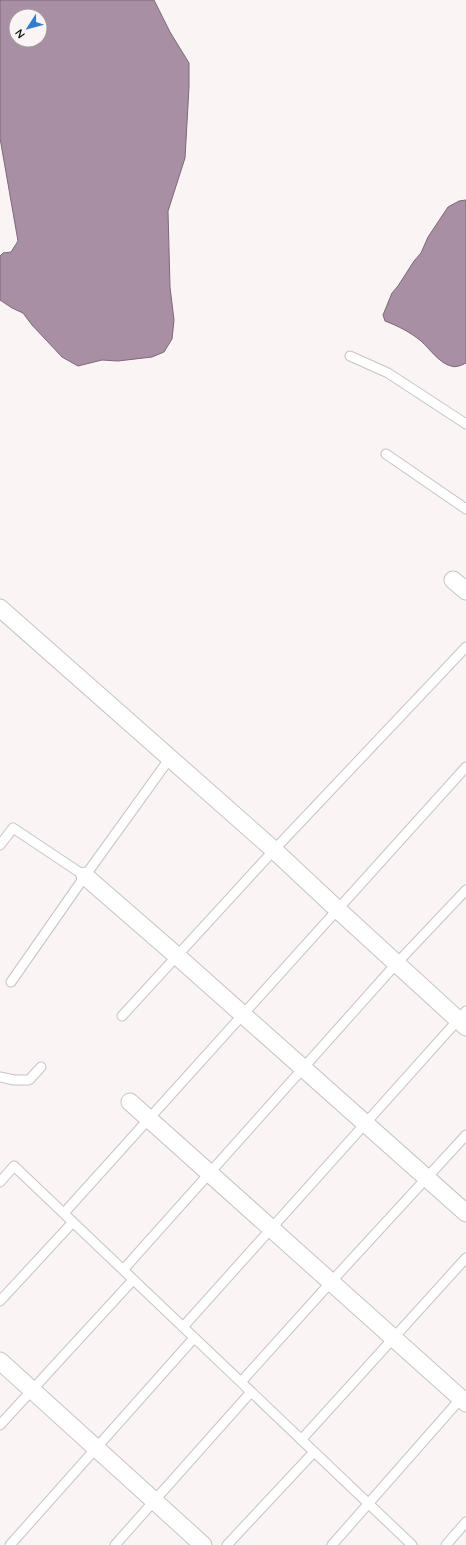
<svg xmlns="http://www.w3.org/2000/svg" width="466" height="1545" viewBox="0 0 466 1545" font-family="Quicksand,sans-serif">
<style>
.water{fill:#a98fa4;stroke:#7c6978;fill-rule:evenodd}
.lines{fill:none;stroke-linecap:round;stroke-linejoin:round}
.lane-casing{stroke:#c8c3c2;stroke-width:11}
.street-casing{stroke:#c8c3c2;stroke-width:19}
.lane{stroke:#fff;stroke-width:9}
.street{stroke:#fff;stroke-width:17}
</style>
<rect width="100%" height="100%" fill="#faf4f4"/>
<path class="water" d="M0,0H154L170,32L189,63V87L185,158L168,211L170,287L174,320L172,339L164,352L152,357L118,361L102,360L78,366L62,357L32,325L23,313L12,308L0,300V256L3,253L11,252L18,241L0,138ZM16,16H40V40H16Z
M466,200V363C462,365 456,368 451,366C439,363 430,349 421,341C410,332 398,326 385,321L383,315L392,293L398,286L414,261L421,253L428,237L448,207L459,201Z"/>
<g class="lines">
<g class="lane-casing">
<path id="lane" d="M350,356L388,373L466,424
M386,454L466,509
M0,845L13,828L85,876
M11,982L85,876L170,758
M122,1016L274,850L466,647
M0,1077L14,1080H29L41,1067
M0,1182L14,1166L412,1545
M64,1213L466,767
M123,1270L396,964L466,890
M0,1301L73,1222
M183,1327L466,1011
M241,1382L331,1282L466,1135
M0,1425L133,1280
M301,1440L466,1258
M10,1545L194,1338
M115,1545L251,1392
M227,1545L314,1452
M332,1545L463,1396
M446,1545L466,1522"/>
</g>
<g class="street-casing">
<path id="street" d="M453,580L466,591
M0,608L274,850L337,909L466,1027
M85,876L177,956L466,1213
M130,1102L466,1403
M0,1361L203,1545"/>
</g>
<use href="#lane" class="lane"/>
<use href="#street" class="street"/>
</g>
<g transform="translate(28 28) rotate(234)"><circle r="19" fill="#faf4f4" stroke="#9e9999"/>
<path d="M0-3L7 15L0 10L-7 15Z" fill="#317ece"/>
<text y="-6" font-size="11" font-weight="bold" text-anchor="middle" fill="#131111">N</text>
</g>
</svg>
